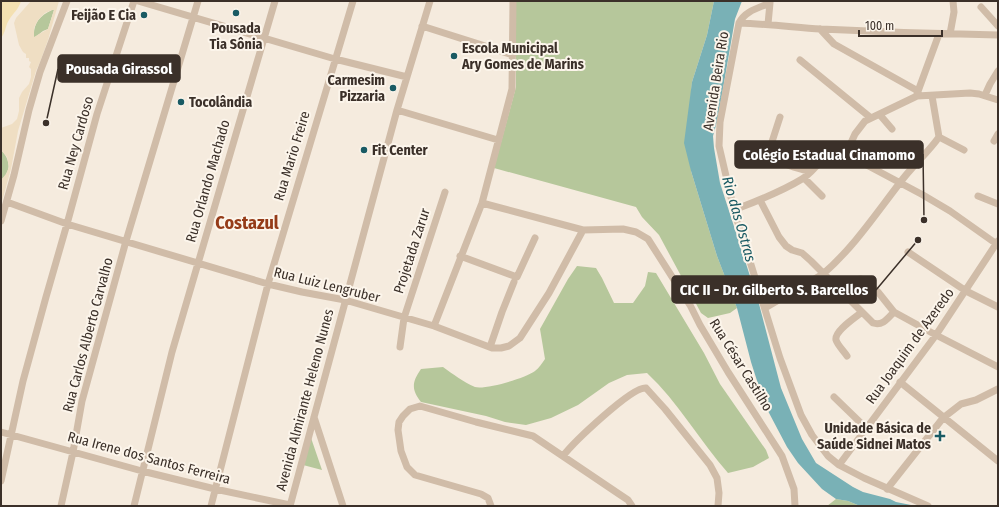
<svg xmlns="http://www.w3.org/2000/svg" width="999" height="507" viewBox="0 0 999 507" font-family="'Fira Sans Condensed',sans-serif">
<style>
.green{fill:#b6c79b}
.sand{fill:#f4e0b1}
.plaza{fill:#efdec3;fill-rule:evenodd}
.water{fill:#79b1b6}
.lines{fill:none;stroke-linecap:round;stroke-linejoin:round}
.minor{stroke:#d0bca8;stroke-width:7}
.poi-dot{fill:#195a63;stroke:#fcf5eb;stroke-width:1.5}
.labels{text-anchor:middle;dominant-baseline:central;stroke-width:4;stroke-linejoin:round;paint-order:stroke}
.poi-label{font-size:14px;font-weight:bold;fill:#3b3029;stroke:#fcf5eb;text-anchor:end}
.street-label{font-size:14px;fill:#3b3029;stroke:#fcf5eb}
.water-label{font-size:15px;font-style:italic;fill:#195a63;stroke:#fcf5eb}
.district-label{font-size:18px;font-weight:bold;fill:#953b18;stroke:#fcf5eb}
.leader{fill:none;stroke:#3b3029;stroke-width:1.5}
.callout-dot{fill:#3b3029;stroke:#fcf5eb;stroke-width:1.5}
.callout{fill:#3b3029;stroke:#3b3029;stroke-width:1.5}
.callout-label{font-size:15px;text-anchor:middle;font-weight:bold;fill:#fff}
</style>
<rect width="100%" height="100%" fill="#f5ebde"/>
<path class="green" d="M516,1H714L707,35L692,82L690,106L691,171L717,256L737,308L730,313L708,318L701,313L659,235L642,217L636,207L494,168L516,87Z
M52,10H54L48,29L43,31L34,38C33,24 39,16 52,10Z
M1,150C10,159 12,171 1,180Z
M577,266L596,268L602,278L614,303H633L645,286L648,272L656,273L704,353L720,384L766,450L769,458L753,467L728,473C700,441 678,402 647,373L627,375L609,383L578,405L551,418L526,425L505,422L486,416L421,402C411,389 412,382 421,369L443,367C453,374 463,382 475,387C485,390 526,378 535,371C539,368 542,363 545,359L540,329L568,279Z
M310,435L322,470L303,465Z
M836,499L848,501L860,506H827Z"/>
<path class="sand" d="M1,1H21C19,9 13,13 9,20C5,26 6,32 1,38Z"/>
<path class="plaza" d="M31,1H59L48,40L40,62L36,71L18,131L11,169L1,205V180L6,174L9,167L7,157L1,150V128L12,124L17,119L19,111V98L22,92L29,84L31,77V69L29,67L31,62L29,61V58H26V54L23,52L19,45L14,23L16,18ZM52,10H54L48,29L34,37V28L38,20L45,13Z"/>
<path class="water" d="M714,1H742L735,19L718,118L713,136L714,148L720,183L759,304L781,388L802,439L816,463L853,487L863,492L890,499L896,502L916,506H860L848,501L836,499L822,489L798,463L787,447L768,411L759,387L751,362L737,308L717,256L691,171L684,143L692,82L707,35Z"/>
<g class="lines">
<path class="minor" d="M138,1L335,59L407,77
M770,1V3C758,8 745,11 739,23L720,122L719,146L734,210L780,358L801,415L812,435L828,456L839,465L864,478L928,506
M981,7L998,26
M739,23C766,24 793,27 821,29C880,32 939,34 998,35
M768,24L770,3
M422,26L513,55
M820,29L834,44L918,91
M950,34L954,12L953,1
M800,60L871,118
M917,94L939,34
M985,95L990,84L998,71
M397,110L498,140
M880,115L892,129
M780,117L769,151C770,153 770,155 771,157C776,163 802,169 810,172
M939,137L964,150
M994,141L998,134
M846,154L855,134L865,121L917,96L970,93L979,94L998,100
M804,178L822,196
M978,196L998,204
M760,200L779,237L786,246L792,250L802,253L811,261L873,323C883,326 888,318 894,312
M7,202L67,224L268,284L302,292L345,300L434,326L492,348H501L509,346L520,338L549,293L583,230
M482,203L583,230L623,229L636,232L648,239L690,305L700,325L728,372L782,456L794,489L795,506
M734,210C757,201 781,192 802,179C815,171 821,156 836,152L846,154L923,195L950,211L998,245
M1,221L14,175L29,110L40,72L67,1
M908,252L966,291L998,307
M460,256L517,277L535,238
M848,297L855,280L861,279L878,292L894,312L936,335L998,367
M765,308L823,274C853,248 875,215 899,184C911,167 927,154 939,137L932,96
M434,326L482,203L512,89L513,1
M400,347L404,318L445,192
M490,347L502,312L514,282
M847,356C844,351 838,346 836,340C834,331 856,317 862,312
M900,382L998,461
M834,397L866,428
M314,417L343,506
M1,432L142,471L215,489L290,505
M563,456C573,443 632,386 646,388L665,409L710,465L717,478L719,493L718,506
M839,465L936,335L998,241
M1,481L23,381L46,297L67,224L97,114L134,1
M887,489L943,418L961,404L976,400L998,389
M61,506L73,452L82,401L126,241L198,1
M134,506L172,352L275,1
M211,506L268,284L353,1
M290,506L397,110L430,1
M491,506L488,498L481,494L415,475L407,467L401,451L398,430L399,422L403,416L410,409L420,406L476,422L533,436L619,494L628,500L632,506"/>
</g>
<g class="poi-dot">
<circle cx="236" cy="13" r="4"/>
<circle cx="144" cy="15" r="4"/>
<circle cx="454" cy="56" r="4"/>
<circle cx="393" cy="88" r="4"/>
<circle cx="181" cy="102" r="4"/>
<circle cx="364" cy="150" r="4"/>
<path d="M938 430h4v4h4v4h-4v4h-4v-4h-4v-4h4z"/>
</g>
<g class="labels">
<g class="poi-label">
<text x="136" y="15">Feijão E Cia</text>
<text x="236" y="28" text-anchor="middle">Pousada<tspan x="236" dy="16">Tia Sônia</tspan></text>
<text x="462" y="48" text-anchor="start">Escola Municipal<tspan x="462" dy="16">Ary Gomes de Marins</tspan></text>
<text x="385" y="80">Carmesim<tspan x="385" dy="16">Pizzaria</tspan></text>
<text x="189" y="102" text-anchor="start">Tocolândia</text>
<text x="372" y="150" text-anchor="start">Fit Center</text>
<text x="931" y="428">Unidade Básica de<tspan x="931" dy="16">Saúde Sidnei Matos</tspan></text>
</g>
<g class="street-label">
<text transform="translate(716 81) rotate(-81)">Avenida Beira Rio</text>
<text transform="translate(76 143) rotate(-74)">Rua Ney Cardoso</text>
<text transform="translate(292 156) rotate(-73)">Rua Mario Freire</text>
<text transform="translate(208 181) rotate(-74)">Rua Orlando Machado</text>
<text transform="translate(412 251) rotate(-72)">Projetada Zarur</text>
<text transform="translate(327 285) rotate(14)">Rua Luiz Lengruber</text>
<text transform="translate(88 335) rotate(-75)">Rua Carlos Alberto Carvalho</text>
<text transform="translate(910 346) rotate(-54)">Rua Joaquim de Azeredo</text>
<text transform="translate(741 365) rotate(58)">Rua César Castilho</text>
<text transform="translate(305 400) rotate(-75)">Avenida Almirante Heleno Nunes</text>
<text transform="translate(149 458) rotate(15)">Rua Irene dos Santos Ferreira</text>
</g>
<g class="water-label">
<text transform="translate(739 219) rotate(74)">Rio das Ostras</text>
</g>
<g class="district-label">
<text x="247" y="223">Costazul</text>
</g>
</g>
<path class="leader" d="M46 123L58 69M924 220L923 154M918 240L876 290"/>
<g class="callout-dot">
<circle cx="46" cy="123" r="4"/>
<circle cx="924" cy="220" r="4"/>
<circle cx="918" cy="240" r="4"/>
</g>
<g class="callout">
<rect x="58" y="55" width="122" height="27" rx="4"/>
<rect x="735" y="141" width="188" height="27" rx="4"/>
<rect x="672" y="276" width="204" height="27" rx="4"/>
</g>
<g class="callout-label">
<text x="119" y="74">Pousada Girassol</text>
<text x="829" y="160">Colégio Estadual Cinamomo</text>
<text x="774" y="295">CIC II - Dr. Gilberto S. Barcellos</text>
</g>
<rect width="999" height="507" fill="none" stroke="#3b3029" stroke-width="4"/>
<path d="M859 30v6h83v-6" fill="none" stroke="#3b3029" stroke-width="2"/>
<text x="865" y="30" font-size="12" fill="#3b3029" stroke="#fcf5eb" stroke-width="3" paint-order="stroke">100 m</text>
</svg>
